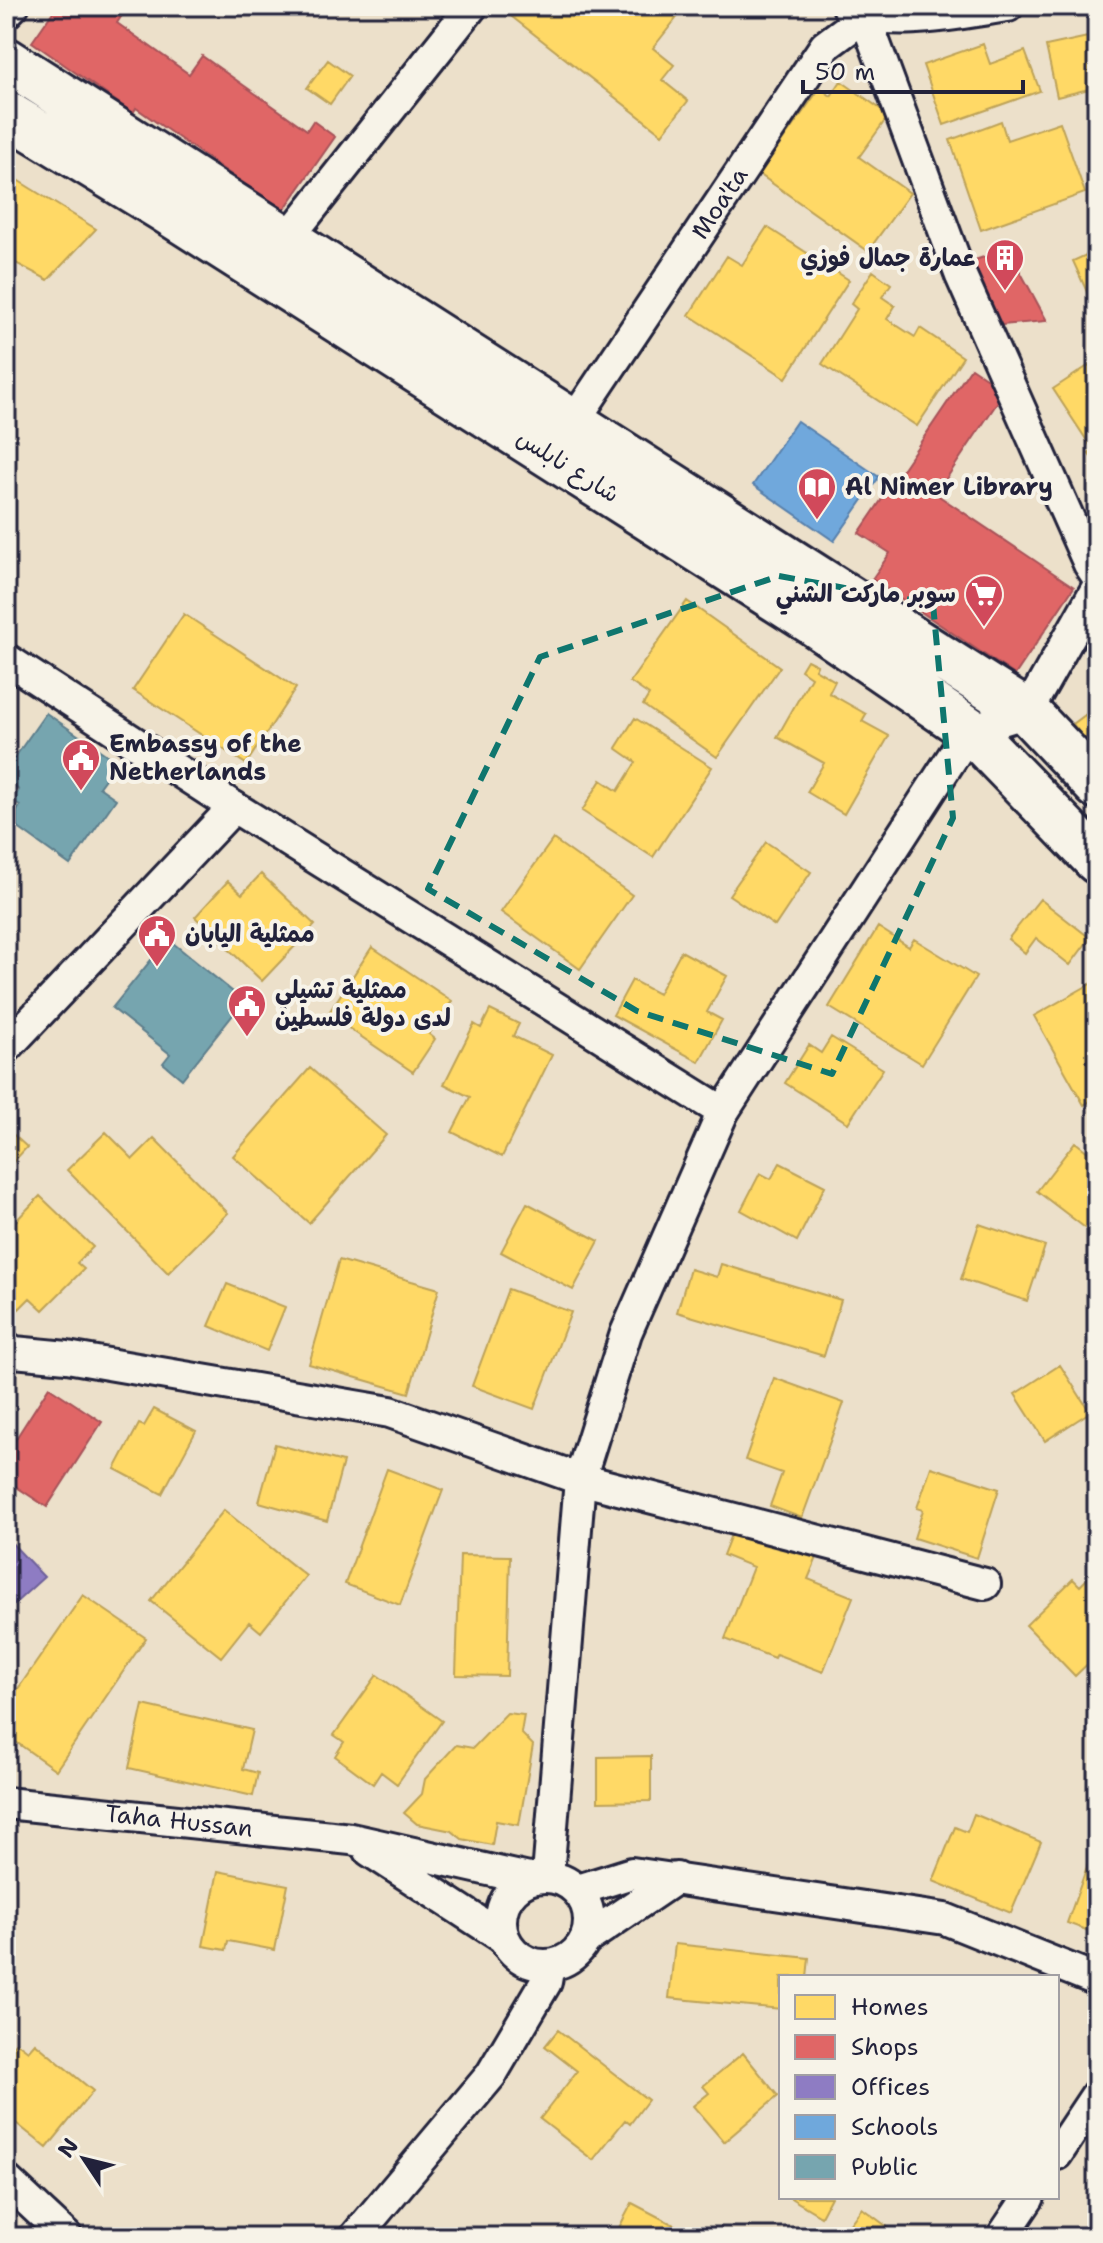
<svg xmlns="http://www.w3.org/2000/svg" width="1103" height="2243" viewBox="0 0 1103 2243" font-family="'Shantell Sans','Playpen Sans Arabic',sans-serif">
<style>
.homes{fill:#ffd966;stroke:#bda259;stroke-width:2}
.shops{fill:#e06666;stroke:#a75259;stroke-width:2}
.offices{fill:#8e7cc3;stroke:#6e619a;stroke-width:2}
.schools{fill:#6fa8dc;stroke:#5880ac;stroke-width:2}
.public{fill:#76a5af;stroke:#5d7e8c;stroke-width:2}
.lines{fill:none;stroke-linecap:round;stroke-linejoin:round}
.street-casing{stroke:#22223b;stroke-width:36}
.secondary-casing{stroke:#22223b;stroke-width:50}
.street{stroke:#f7f3e8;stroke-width:30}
.secondary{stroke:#f7f3e8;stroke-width:44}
.marked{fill:none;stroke:#0f766e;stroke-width:6;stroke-dasharray:16 10;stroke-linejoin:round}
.labels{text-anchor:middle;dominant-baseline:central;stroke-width:8;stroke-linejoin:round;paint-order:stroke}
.street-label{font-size:24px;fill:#22223b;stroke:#f7f3e8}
.poi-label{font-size:24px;font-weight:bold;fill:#22223b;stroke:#f7f3e8;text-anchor:start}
</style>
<rect width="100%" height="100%" fill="#ece0ca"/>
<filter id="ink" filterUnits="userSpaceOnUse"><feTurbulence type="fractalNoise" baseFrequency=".0125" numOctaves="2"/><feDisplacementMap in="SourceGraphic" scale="16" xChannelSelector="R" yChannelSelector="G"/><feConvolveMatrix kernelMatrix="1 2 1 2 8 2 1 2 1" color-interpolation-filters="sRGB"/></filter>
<g filter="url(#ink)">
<path class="homes" d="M498,6H686L653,48L674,65L662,80L688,101L662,134Z
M1097,35V87L1057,97L1046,46Z
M983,44L990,64L1025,51L1040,91L944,125L923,65Z
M328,60L350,76L330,104L307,88Z
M841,81L889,115L859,157L910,193L868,251L759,174L820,88L831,96Z
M1001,121L1007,140L1060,122L1085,193L981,230L950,140Z
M6,173L96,229L48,280L6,258Z
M767,227L849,280L786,378L689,315L727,256L742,265Z
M1097,250V314L1073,261Z
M873,271L891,284L882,297L895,306L887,319L915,337L920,328L963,357L917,426L822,364L857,309L851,304Z
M1097,360V465L1088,453L1093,450L1053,389Z
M687,601L780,667L717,757L643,705L649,695L630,682Z
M184,614L296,688L246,764L133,690Z
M807,660L817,665L815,669L835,681L829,693L866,714L862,721L889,736L844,814L807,792L824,763L777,737L811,677L801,670Z
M1097,706V756L1073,724Z
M635,718L712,767L653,857L582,811L601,780L618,791L636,762L616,748Z
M553,839L632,895L580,969L501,912Z
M766,842L811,872L775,926L729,895Z
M261,874L315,925L262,981L195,917L228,881L242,894Z
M1040,899L1090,938L1070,965L1036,938L1025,953L1008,939Z
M878,927L909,947L914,939L976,977L922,1064L829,1007Z
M372,947L452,1001L429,1034L435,1039L413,1072L328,1014Z
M681,951L727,976L707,1012L722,1020L699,1062L613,1015L632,980L658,994Z
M1092,983L1097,992V1097L1084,1105L1034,1016Z
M490,1010L519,1024L513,1036L552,1055L502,1157L452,1132L470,1097L444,1084L474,1024L481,1028Z
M831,1037L883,1069L848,1123L785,1083L809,1045L821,1053Z
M310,1068L386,1135L309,1223L233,1156Z
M6,1128L27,1147L6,1170Z
M106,1132L133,1159L154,1138L228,1213L168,1273L67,1170Z
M1075,1142L1097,1159V1237L1037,1191Z
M780,1163L825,1186L797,1241L741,1210L760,1173L771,1179Z
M40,1196L93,1247L77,1263L84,1269L43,1310L30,1298L19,1309L6,1296V1231Z
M527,1203L599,1241L573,1290L501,1252Z
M979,1224L1045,1246L1027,1301L961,1279Z
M339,1260L439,1289L409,1393L309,1364Z
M721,1264L841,1300L824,1356L677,1312L690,1269L717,1277Z
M227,1284L285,1307L267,1351L209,1326Z
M508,1289L571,1312L534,1409L472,1386Z
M1060,1365L1090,1412L1045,1441L1015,1394Z
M774,1378L844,1403L802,1518L770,1506L782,1473L745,1460Z
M154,1409L196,1431L162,1494L115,1469L139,1424L144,1426Z
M275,1444L343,1462L327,1521L259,1502Z
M931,1467L999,1489L977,1558L914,1538L923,1510L917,1508Z
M387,1469L443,1490L400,1605L345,1584Z
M224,1510L306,1576L261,1632L249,1622L221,1657L151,1601Z
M736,1522L818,1555L808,1579L853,1597L823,1672L776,1654L774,1658L725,1639L753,1567L723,1555Z
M460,1555L510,1556L507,1676L456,1675Z
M1097,1569V1655L1075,1676L1026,1625L1073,1579L1080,1586Z
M83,1595L146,1638L56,1770L6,1735V1706Z
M377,1675L442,1721L397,1784L381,1772L373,1784L335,1756L344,1742L334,1735Z
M143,1705L252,1730L243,1769L258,1773L253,1796L129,1768Z
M507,1713L524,1715L521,1733L533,1745L519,1825L496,1821L492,1845L462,1839L452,1831L417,1824L404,1813L422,1794L425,1779L456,1745L473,1748Z
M651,1756V1801L598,1802V1757Z
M974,1814L1041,1842L1011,1913L933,1881L955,1827L967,1832Z
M1094,1847L1097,1848V1934L1067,1923Z
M218,1871L288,1885L275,1950L228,1941L226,1950L203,1946Z
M675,1944L809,1958L807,1977H781V2009L669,1998Z
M558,2030L648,2100L630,2124L625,2120L593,2160L540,2119L577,2071L545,2046Z
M16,2042L28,2051L35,2043L93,2091L47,2148L6,2115V2103L12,2096L6,2091V2054Z
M743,2053L778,2096L724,2142L693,2106L709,2093L703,2086Z
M789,2197H831L821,2216Z
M632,2203L697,2237H614Z
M862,2208L901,2237H840Z"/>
<path class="shops" d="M57,6H128L117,23L189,74L202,56L307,130L313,121L335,137L283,211L136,108L133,113L32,42Z
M1008,249L1047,321L991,326L969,262Z
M971,368L1005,391L936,494L1074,587L1015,675L872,579L890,553L859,533Z
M49,1387L102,1422L47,1507L6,1480V1454Z"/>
<path class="offices" d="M6,1537L44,1577L13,1605L6,1597Z"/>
<path class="schools" d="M797,421L879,477L834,541L753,485Z"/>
<path class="public" d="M46,713L117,762L99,787L116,799L70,865L10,822L20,806L12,801L19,790L6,781V770Z
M168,939L244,1001L182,1079L163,1063L170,1054L112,1008Z"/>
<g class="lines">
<g class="street-casing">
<g id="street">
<path d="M861,6L961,276L1089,564L1097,576"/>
<path d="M849,9C888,29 965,12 1008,6"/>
<path d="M6,13L13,6"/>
<path d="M288,238L472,6"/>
<path id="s1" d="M564,436L825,46L864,17"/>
<path d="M6,659L234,807L723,1112"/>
<path d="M6,1048L234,807"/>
<path d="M6,1347L14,1352L67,1357L390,1412L580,1479L985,1584"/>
<path id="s2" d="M6,1803L351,1839L529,1879"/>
<path d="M370,1851L502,1937"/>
<path d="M548,1876L580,1479L626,1333L723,1112L970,730L1027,712L1097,588"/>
<circle cx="545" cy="1921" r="44"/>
<path d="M578,1890L632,1873L945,1919L1097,1980"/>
<path d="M586,1939L676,1878"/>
<path d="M1057,2154L1097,2094"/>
<path d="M6,2180L67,2237"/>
<path d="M355,2237L491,2075L546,1982L549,1965"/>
<path d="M1002,2237L1029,2197"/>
</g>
</g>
<g class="secondary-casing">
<path id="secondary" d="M6,60L1027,712L1097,786
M6,113L163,209L815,624L970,730L1097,861"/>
</g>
<use href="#street" class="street"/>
<use href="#secondary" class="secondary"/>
</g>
</g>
<path class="marked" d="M779,576L933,604L953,818L832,1074L637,1011L428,889L540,657Z"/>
<defs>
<g id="building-pin" transform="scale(2)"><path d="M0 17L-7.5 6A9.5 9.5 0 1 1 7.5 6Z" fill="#d1495b" stroke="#f7f3e8"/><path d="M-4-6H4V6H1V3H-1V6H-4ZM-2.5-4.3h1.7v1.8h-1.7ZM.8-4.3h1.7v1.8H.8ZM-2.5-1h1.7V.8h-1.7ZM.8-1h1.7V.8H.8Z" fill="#fff"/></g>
<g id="library-pin" transform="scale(2)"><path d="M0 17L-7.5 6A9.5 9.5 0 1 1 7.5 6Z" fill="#d1495b" stroke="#f7f3e8"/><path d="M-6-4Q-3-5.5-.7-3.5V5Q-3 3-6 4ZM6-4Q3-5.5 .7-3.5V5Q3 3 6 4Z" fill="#fff"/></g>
<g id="supermarket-pin" transform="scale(2)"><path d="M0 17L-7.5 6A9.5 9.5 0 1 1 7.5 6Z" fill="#d1495b" stroke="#f7f3e8"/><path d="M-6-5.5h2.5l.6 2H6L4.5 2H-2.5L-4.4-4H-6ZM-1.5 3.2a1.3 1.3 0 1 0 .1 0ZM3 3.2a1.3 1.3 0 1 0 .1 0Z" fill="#fff"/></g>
<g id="civic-pin" transform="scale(2)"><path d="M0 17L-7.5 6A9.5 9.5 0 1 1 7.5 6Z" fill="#d1495b" stroke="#f7f3e8"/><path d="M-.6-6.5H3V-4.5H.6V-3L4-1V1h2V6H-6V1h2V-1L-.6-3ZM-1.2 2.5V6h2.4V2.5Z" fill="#fff"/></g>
</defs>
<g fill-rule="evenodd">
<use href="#building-pin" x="1005" y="258"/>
<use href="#library-pin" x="817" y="487"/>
<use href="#supermarket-pin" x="984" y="594"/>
<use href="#civic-pin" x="81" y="758"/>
<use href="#civic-pin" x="157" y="934"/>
<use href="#civic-pin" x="247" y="1004"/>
</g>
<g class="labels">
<g class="street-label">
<text stroke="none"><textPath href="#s1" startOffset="280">Moa'ta</textPath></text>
<text transform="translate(568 466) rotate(32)">شارع نابلس</text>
<text stroke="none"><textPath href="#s2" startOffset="174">Taha Hussan</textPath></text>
</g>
<g class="poi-label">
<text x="977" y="258" text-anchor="end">عمارة جمال فوزي</text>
<text x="845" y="487">Al Nimer Library</text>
<text x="956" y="594" text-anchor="end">سوبر ماركت الشني</text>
<text x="109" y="744">Embassy of the<tspan x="109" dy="28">Netherlands</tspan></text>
<text x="185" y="934">ممثلية اليابان</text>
<text x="275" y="990">ممثلية تشيلي<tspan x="275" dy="28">لدى دولة فلسطين</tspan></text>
</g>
</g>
<rect width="1103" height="2243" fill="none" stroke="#f7f3e8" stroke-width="32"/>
<rect x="16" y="16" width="1071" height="2211" fill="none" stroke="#22223b" stroke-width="3" filter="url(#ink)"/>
<rect x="779" y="1975" width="280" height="224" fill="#f7f3e8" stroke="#a29fa3" stroke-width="2"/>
<rect x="795" y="1995" width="40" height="24" fill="#ffd966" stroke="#a29fa3" stroke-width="2"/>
<text x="851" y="2015" font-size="24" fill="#22223b">Homes</text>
<rect x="795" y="2035" width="40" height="24" fill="#e06666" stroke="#a29fa3" stroke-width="2"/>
<text x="851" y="2055" font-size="24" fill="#22223b">Shops</text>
<rect x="795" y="2075" width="40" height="24" fill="#8e7cc3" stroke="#a29fa3" stroke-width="2"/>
<text x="851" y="2095" font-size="24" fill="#22223b">Offices</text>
<rect x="795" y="2115" width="40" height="24" fill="#6fa8dc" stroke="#a29fa3" stroke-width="2"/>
<text x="851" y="2135" font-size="24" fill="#22223b">Schools</text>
<rect x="795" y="2155" width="40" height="24" fill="#76a5af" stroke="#a29fa3" stroke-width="2"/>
<text x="851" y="2175" font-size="24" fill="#22223b">Public</text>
<g transform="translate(84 2159) rotate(305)" stroke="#f7f3e8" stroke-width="6" paint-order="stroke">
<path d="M0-6L14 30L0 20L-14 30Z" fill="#22223b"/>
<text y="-12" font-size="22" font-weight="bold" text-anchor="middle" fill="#22223b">N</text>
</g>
<path d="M803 80v12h220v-12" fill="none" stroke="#22223b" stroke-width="4"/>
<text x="815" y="80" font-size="24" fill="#22223b" stroke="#f7f3e8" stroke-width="6" paint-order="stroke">50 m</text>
</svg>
